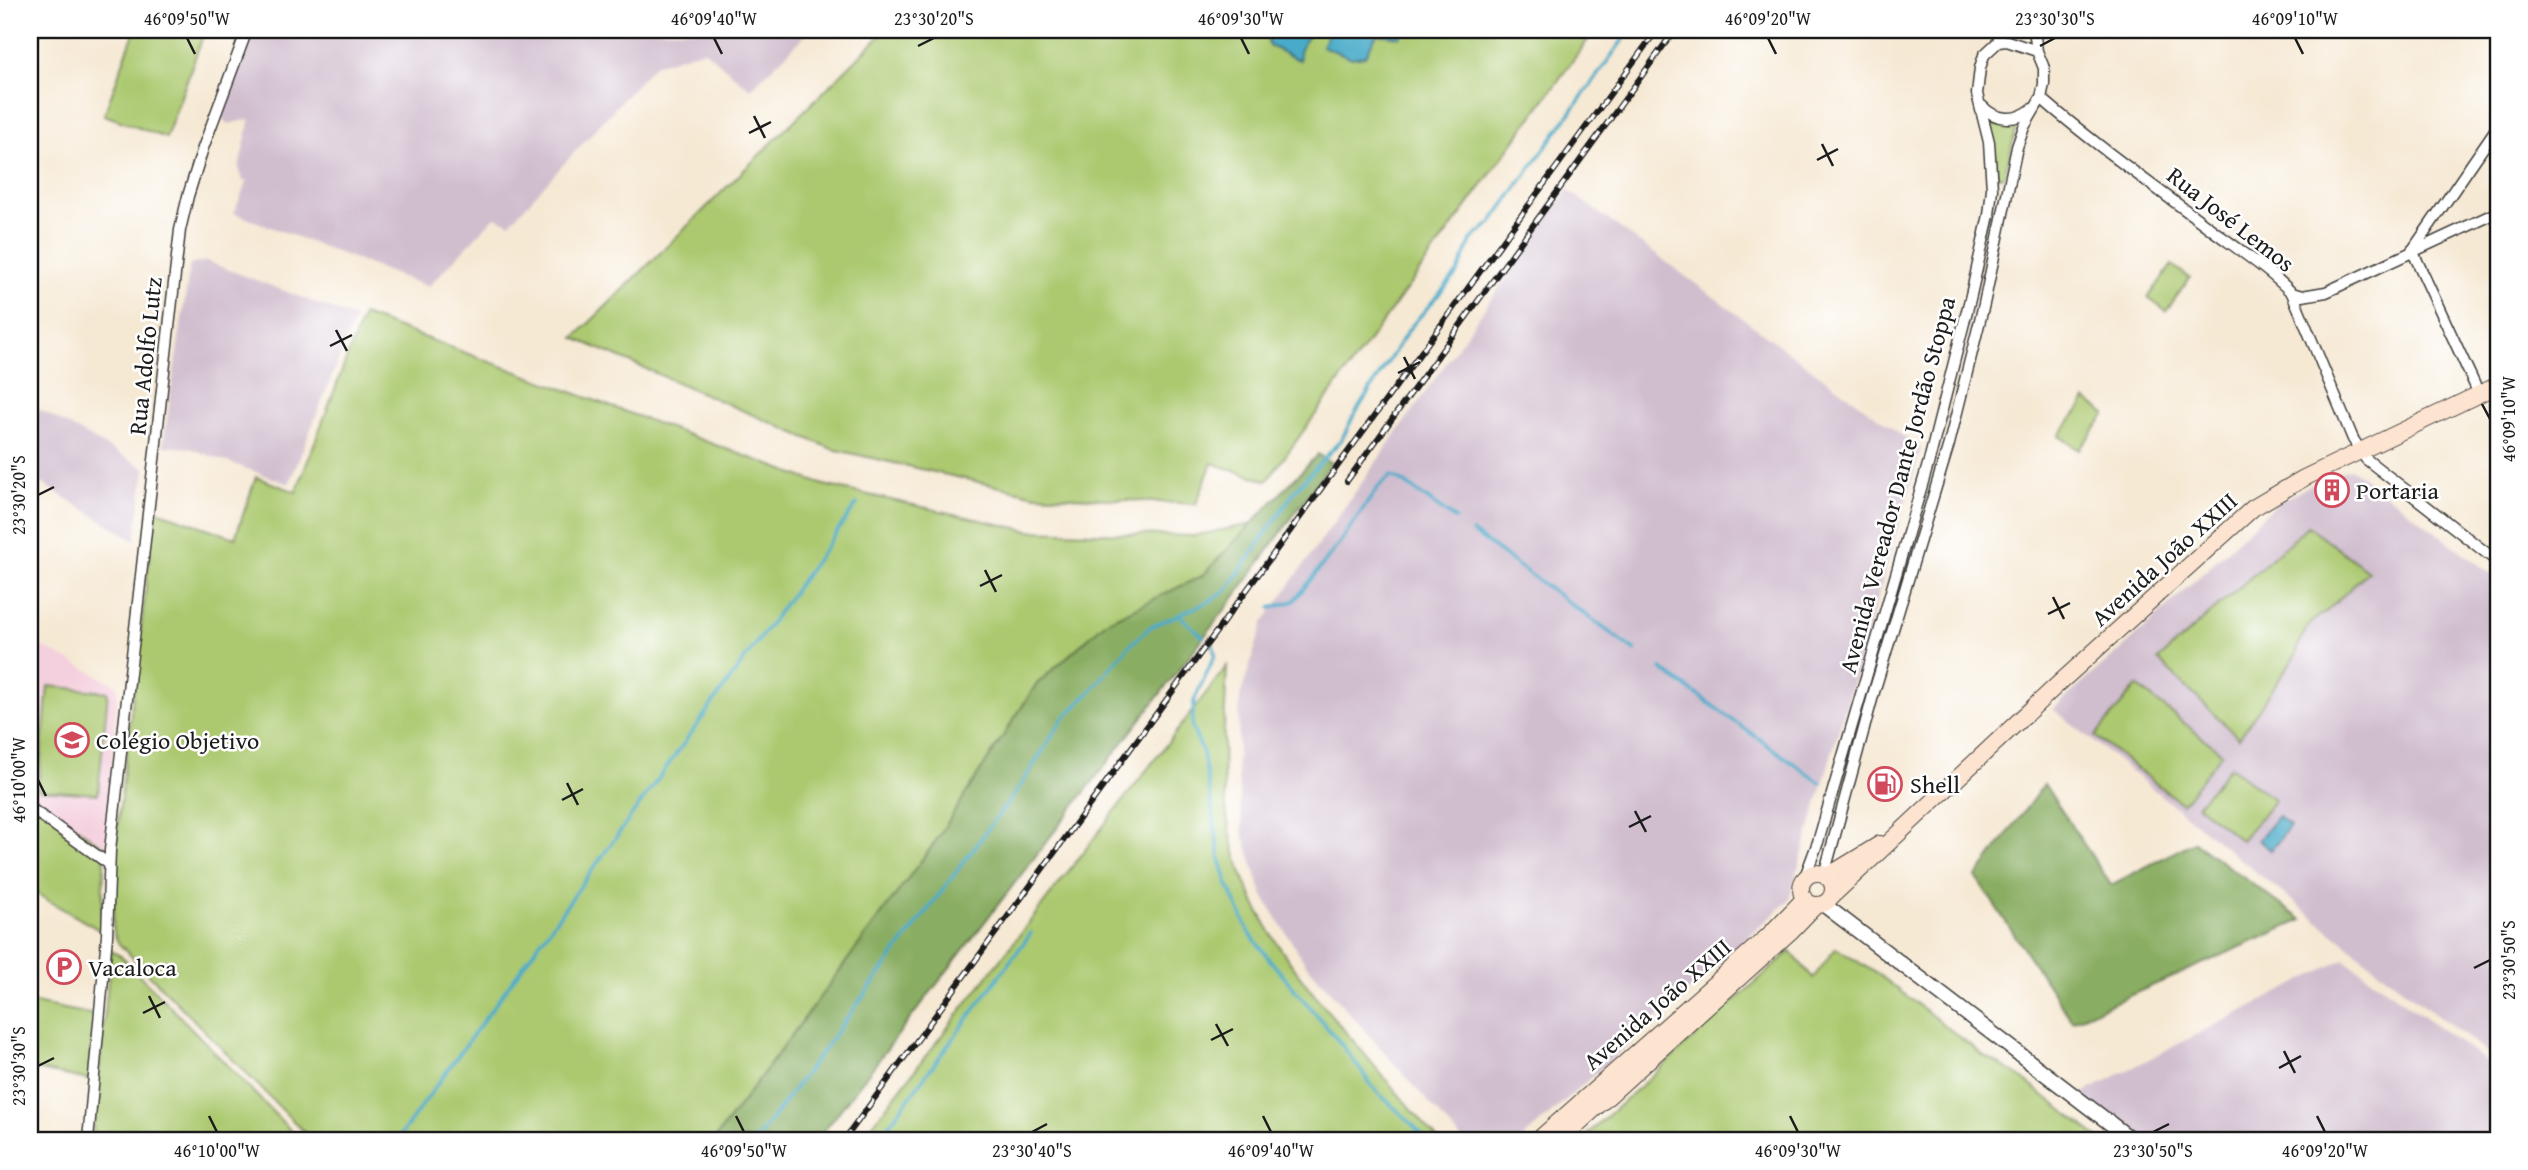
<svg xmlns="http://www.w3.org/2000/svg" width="2528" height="1170" viewBox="0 0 2528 1170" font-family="'Gentium Book Plus',serif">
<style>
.built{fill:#f4cfde}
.industrial{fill:#d0bdce}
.green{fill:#acc970;stroke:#647246;stroke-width:2}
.forest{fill:#89ad62;stroke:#52643f;stroke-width:2}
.water{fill:#4aabc9;stroke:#336472;stroke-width:2}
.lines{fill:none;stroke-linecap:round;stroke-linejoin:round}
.stream{stroke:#4aabc9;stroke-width:3.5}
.minor-casing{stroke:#3d3b38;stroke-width:13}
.tertiary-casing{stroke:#3d3b38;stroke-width:17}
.secondary-casing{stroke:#3d3b38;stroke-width:18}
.primary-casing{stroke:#3d3b38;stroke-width:20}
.minor{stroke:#fff;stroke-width:10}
.tertiary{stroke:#fff;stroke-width:14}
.secondary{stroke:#fde4d1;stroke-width:16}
.primary{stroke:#fabc8b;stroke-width:18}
.rail-casing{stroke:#1c1c1c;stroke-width:6}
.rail{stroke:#fff;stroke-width:3.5;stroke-dasharray:10;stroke-linecap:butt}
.ticks{fill:none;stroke:#1c1c1c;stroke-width:2.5}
.labels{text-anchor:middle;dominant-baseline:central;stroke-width:5;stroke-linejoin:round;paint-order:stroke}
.street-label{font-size:24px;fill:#1c1c1c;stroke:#fff}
.poi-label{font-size:24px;fill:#1c1c1c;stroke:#fff;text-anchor:start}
.neatline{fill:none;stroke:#1c1c1c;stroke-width:2.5}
.ticks-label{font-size:18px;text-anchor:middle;fill:#1c1c1c}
</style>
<rect width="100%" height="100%" fill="#fff"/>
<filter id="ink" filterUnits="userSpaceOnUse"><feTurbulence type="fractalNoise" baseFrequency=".0143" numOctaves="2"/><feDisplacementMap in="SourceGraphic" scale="14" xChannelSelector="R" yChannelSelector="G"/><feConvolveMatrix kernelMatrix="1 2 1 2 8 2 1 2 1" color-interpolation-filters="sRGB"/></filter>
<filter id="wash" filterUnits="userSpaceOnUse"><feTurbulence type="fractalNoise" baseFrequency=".00686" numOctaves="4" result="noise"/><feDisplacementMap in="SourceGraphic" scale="28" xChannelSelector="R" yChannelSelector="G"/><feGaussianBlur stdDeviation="1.57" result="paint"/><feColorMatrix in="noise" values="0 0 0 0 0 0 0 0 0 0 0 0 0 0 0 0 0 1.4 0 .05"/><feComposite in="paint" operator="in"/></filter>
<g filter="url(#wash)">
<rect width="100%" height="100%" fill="#f6e9d4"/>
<path class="built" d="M30,640L118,686L105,848L30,794Z"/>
<path class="industrial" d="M255,30H811L750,89L704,50L654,65L510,223L495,217L428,287L234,213L247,181H243L239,168L250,119L229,124L221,118Z
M1568,190L1921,449L1789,900L1521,1140H1462L1305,963L1263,896L1243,834L1237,767L1240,697L1263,623Z
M206,261L355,318L289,484L189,448L163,446L190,265Z
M30,404L145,468L135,541L43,484L30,481Z
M2352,469L2498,579V1061L2386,976L2053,709L2131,641L2278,502L2335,473Z
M2344,959L2498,1070V1140H2144L2081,1094Z"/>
<path class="green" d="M135,30H205L166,138L104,115Z
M886,30H1595L1267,481L1212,463L1196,504L1036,495L832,449L574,338Z
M1992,125L2014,126L2016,130L2004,177L1997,176L1990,127Z
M2172,265L2190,278L2166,311L2148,298Z
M363,315L824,485L1030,531L1192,536L1252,524L1202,576L1106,622L1036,685L935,842L714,1140H312L119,944L114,934L113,924L115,847L155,510L235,538L256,477L296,492Z
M2086,400L2106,414L2079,450L2059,436Z
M2308,526L2368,571L2326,612C2313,618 2297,639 2297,653L2239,738L2158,660Z
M1227,666C1225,721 1218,781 1231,836C1249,918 1301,981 1355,1043C1383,1076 1410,1108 1438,1140H861Z
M48,686L108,692L98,794L38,790Z
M2137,686L2222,753L2182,804L2095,736Z
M2230,767L2275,800L2241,840L2197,805Z
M30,794L105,848L101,931L30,890Z
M1836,948L1882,977L1983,1055L2019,1076L2101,1140H1581L1790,951L1813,978Z
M111,951L121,956L300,1140H92Z
M30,1002L95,1015L89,1080L30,1068Z"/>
<path class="forest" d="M1318,454L1331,463L1237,594L817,1140H714L935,842L1036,685L1106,622L1202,576Z
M2044,784L2111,885L2194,842L2302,920L2072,1021L1976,877Z"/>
<path class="water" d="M1266,30H1320L1311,32L1299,51L1300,60C1289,57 1281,50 1269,46Z
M1323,30H1405L1400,37L1377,34L1365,56L1352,58L1322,46L1327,36Z
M2278,816L2290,826L2271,850L2258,840Z"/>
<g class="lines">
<path class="stream" d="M1472,532L1635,651
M1271,608L1294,601L1338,545L1379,486L1391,476L1402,481L1455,519
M1179,615L1203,637
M1213,645L1215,655L1194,701L1192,727L1203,753L1220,859L1228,885L1249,932L1269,959L1341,1044L1376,1091L1410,1122L1427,1140
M1661,669L1821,783
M397,1140L857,504
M756,1140L1021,785L1062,720L1092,690L1128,647L1150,627L1208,602L1227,590L1297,488L1342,439L1353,417L1409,329L1458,272L1472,239L1491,223L1630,30
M878,1140L1031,933"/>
</g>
</g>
<g filter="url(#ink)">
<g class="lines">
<g class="minor-casing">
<path id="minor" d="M1998,42L2007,41L2037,51
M2041,98C2094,144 2151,184 2207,226C2236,248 2266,267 2292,293L2353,439L2366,459L2498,562
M1982,106C1996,121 2016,122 2032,109
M2414,248L2498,126
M2412,250L2479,394
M2292,293L2302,296L2326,292L2498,212
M30,808L109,864
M1824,875L1874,692L1949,444L1984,304L2017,147L2024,127L2041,98L2044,84V68L2037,51L2034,30
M1803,882L1818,842L1929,461L1971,295L1989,215L1992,189L1989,142L1977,94L1980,68L1984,55L1998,42L2001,30
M88,1140L107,936L110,850L180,230L188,196L203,148L247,30"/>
</g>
<g class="tertiary-casing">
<path id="tertiary" d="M1823,904L2132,1140"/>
</g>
<g class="secondary-casing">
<path id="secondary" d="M1801 889a16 16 0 1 1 32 0a16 16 0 1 1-32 0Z
M1826,877L1880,844
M1832,896L2056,686L2253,508L2304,478L2498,385
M1538,1140L1767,937L1804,899
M1560,1140L1792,930L1816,905"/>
</g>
<g class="primary-casing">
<path id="primary" d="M30,33L32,30"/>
</g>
<use href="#minor" class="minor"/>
<use href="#tertiary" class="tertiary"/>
<use href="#secondary" class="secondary"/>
<use href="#primary" class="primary"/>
<g class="rail-casing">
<path id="rail" d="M1347,481L1675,30
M844,1140L1657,30"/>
</g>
<use href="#rail" class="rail"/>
</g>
</g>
<path class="ticks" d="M187,38L195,54M714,38L722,54M1241,38L1249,54M1768,38L1776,54M2295,38L2303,54M918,46L934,38M2040,46L2055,38M754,116L765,138M749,133L771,122M1822,144L1833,166M1817,160L1838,149M336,330L347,351M330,346L352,335M1404,357L1415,379M1398,373L1420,362M2482,404L2490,419M38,495L54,487M985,570L996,592M980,586L1002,575M2053,597L2064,619M2048,614L2070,603M38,780L46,796M567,783L578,805M562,800L583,789M1635,811L1646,832M1629,827L1651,816M2474,968L2490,960M149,996L160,1018M143,1013L165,1002M1216,1024L1228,1046M1211,1040L1233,1029M2284,1051L2295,1073M38,1066L54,1058M2279,1068L2301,1056M209,1116L217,1132M736,1116L744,1132M1263,1116L1271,1132M1790,1116L1798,1132M2317,1116L2325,1132M1032,1132L1047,1124M2153,1132L2169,1124"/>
<defs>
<g id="building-ring" transform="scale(1.75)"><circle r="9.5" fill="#fff" stroke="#d1495b" stroke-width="1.5"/><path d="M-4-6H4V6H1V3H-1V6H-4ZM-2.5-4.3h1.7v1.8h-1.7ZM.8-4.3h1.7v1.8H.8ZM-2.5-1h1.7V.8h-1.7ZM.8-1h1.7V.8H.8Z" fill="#d1495b"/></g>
<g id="school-ring" transform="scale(1.75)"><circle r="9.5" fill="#fff" stroke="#d1495b" stroke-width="1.5"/><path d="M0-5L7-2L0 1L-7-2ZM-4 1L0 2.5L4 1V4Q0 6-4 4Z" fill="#d1495b"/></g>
<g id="fuel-ring" transform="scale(1.75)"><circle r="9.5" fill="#fff" stroke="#d1495b" stroke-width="1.5"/><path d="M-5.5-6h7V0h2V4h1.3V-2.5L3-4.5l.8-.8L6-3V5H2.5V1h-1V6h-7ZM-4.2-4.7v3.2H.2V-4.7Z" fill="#d1495b"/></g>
<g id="parking-ring" transform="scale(1.75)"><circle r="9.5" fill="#fff" stroke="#d1495b" stroke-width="1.5"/><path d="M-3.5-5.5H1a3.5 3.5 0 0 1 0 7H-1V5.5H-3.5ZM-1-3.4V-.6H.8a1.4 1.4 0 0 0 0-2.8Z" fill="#d1495b"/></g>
</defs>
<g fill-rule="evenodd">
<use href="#building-ring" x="2332" y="490"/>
<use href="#school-ring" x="72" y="740"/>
<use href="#fuel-ring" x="1885" y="784"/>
<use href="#parking-ring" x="64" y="967"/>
</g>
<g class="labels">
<g class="street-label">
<text transform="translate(2231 219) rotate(38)">Rua José Lemos</text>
<text transform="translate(145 356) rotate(-84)">Rua Adolfo Lutz</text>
<text transform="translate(1897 485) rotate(-75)">Avenida Vereador Dante Jordão Stoppa</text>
<text transform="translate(2164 559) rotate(-42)">Avenida João XXIII</text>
<text transform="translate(1657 1004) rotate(-41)">Avenida João XXIII</text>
</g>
<g class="poi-label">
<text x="2356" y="490">Portaria</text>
<text x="96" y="740">Colégio Objetivo</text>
<text x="1910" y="784">Shell</text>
<text x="88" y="967">Vacaloca</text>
</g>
</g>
<rect width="2528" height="1170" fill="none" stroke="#fff" stroke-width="77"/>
<rect x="38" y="38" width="2452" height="1094" class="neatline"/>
<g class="ticks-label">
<text x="187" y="25">46°09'50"W</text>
<text x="714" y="25">46°09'40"W</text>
<text x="934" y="25">23°30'20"S</text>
<text x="1241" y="25">46°09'30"W</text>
<text x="1768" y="25">46°09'20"W</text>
<text x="2055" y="25">23°30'30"S</text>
<text x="2295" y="25">46°09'10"W</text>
<text transform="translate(2509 419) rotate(-90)" y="6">46°09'10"W</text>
<text transform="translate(19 495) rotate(-90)" y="6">23°30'20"S</text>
<text transform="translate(19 780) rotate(-90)" y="6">46°10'00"W</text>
<text transform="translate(2509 960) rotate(-90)" y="6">23°30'50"S</text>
<text transform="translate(19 1066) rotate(-90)" y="6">23°30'30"S</text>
<text x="217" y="1157">46°10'00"W</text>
<text x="744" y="1157">46°09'50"W</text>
<text x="1032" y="1157">23°30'40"S</text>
<text x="1271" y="1157">46°09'40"W</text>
<text x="1798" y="1157">46°09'30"W</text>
<text x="2153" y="1157">23°30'50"S</text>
<text x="2325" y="1157">46°09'20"W</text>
</g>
</svg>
